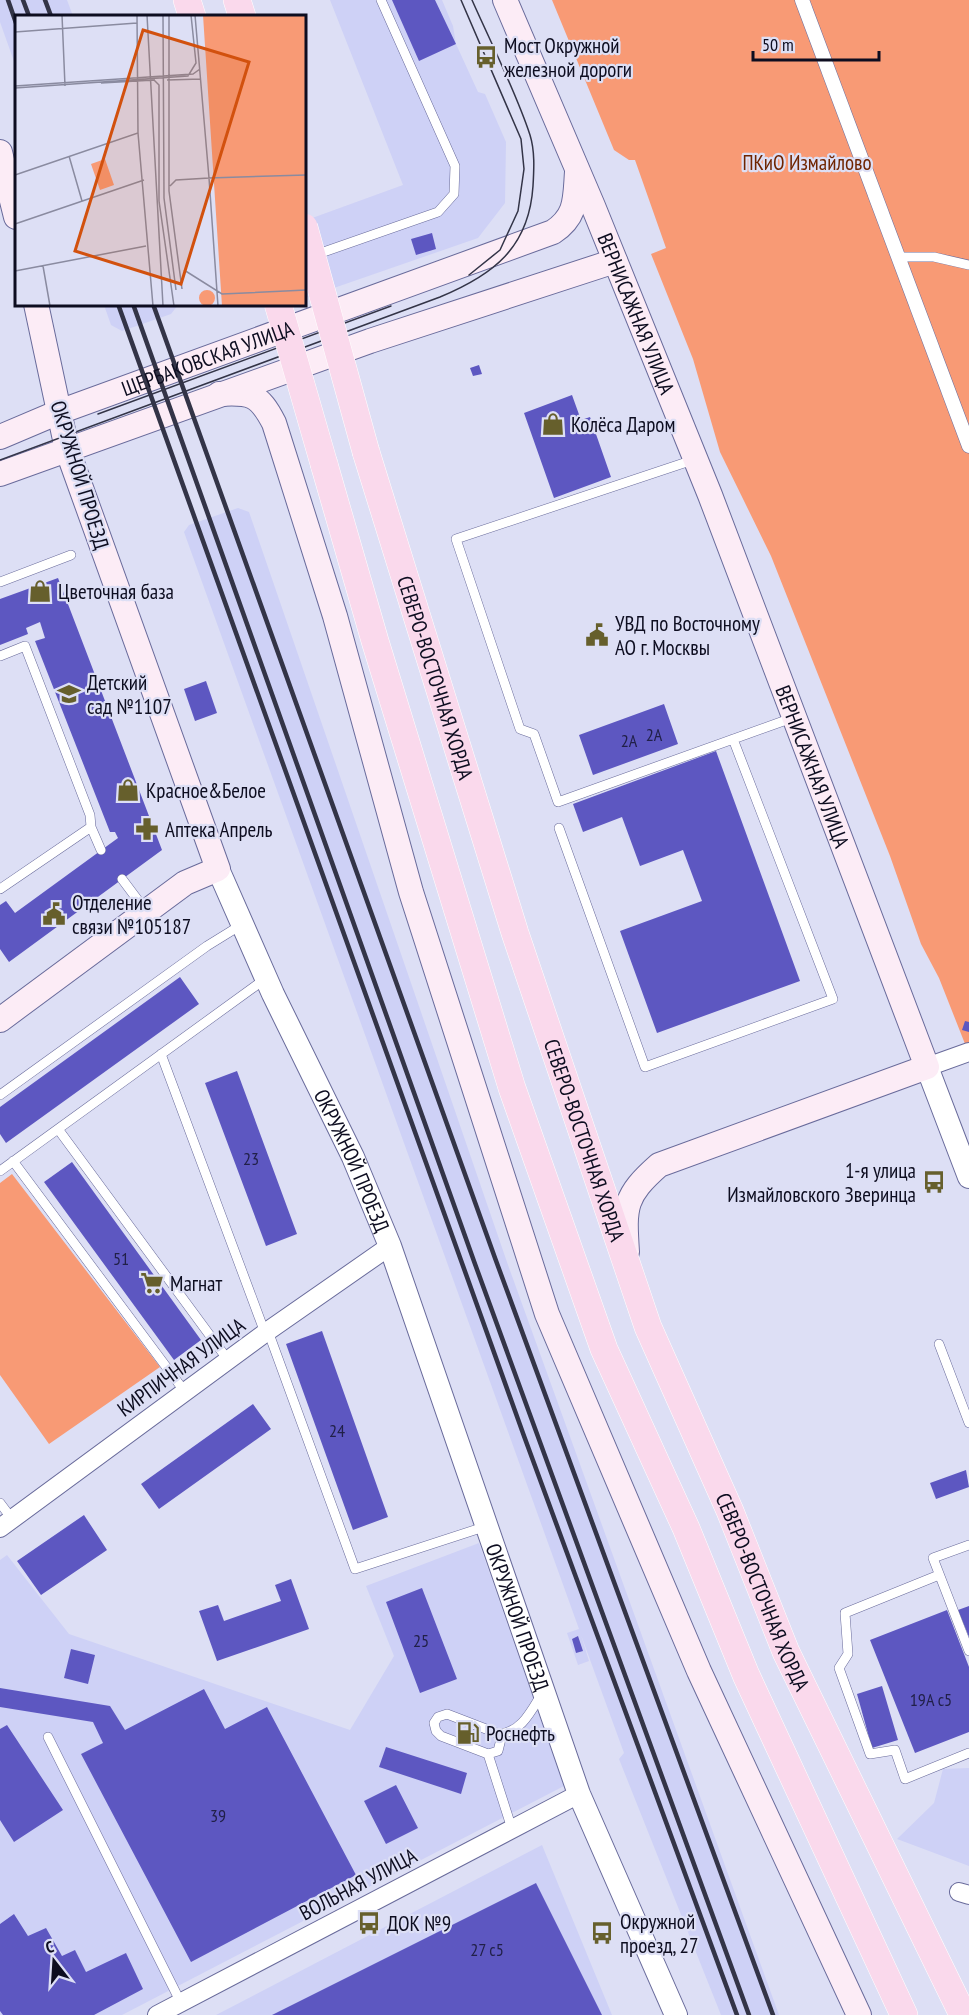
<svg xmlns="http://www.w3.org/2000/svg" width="969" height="2015" viewBox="0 0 969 2015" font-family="'PT Sans Narrow',sans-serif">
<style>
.built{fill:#ced1f6}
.green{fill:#f89a75}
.building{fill:#5d57c1}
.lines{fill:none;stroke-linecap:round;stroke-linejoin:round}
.service-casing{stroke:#696b9b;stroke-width:10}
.pedestrian-casing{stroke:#696b9b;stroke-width:15}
.minor-casing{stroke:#696b9b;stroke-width:20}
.tertiary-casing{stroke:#696b9b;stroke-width:24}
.secondary-casing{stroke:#696b9b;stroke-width:26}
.primary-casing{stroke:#fff;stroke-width:28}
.service{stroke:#fff;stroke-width:9}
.pedestrian{stroke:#fff;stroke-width:14}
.minor{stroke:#fff;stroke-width:18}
.tertiary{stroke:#fff;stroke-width:22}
.secondary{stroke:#fcecf6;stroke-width:24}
.primary{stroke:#fad9ec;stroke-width:27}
.tram{stroke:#333447;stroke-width:1.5}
.rail{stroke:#333447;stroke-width:4.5}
.primary-bridge-casing{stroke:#fff;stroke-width:28;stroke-linecap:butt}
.primary-bridge{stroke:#fad9ec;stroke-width:27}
.labels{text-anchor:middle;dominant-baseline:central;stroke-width:4.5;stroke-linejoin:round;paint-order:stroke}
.number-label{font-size:18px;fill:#212048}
.poi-label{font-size:21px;fill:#0d0d20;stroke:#dddff5;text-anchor:start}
.park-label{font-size:21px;fill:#6f2400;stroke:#dddff5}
.street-label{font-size:21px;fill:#0d0d20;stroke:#dddff5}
.inset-road{fill:none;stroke:#8a8ba0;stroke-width:1.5}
.view{fill:#d2510e;fill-opacity:0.15;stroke:#d2510e;stroke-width:3}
.inset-edge{fill:none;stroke:#0d0d20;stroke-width:3}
</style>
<rect width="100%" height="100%" fill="#dddff5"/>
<path class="built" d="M0,0H67L73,16H16V67L0,22Z
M330,0H442L453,26L456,44L478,92L485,94L506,142L505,203L478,238L305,298L304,221L403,185Z
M104,305H178L171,314L122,331L111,325Z
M238,508L249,512L508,1265L779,2015H721L619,1759L624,1753L581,1635L589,1661L578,1665L567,1633L579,1629L184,532L189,525Z
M479,1543L564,1786L122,2015H0V1560L7,1555L69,1634L350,1730L394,1656L366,1586Z
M969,1768V1866L897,1839L934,1803L943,1769Z
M542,1845L612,2015H216Z"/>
<path class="green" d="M552,0H969V1054L939,978L921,944L890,856L771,556L720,452L693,359L651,254L666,248L635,160H629L614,150Z
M12,1174L160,1367L49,1444L0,1375V1183Z"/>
<path class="building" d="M392,0H435L456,44L419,61Z
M432,233L436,249L416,255L411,239Z
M479,365L482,374L473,376L470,368Z
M572,395L581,420L590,417L611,477L554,498L524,413Z
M58,578L162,850L9,962L0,949V905L6,901L15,913L118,838L115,832H110L35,641L45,638L40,622L26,628L28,634L0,645V599Z
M206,681L217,713L195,721L184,689Z
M664,704L678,744L593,775L579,735Z
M716,751L800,981L657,1033L620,931L702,901L683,850L640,866L622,817L583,832L573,804Z
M180,977L199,1004L6,1143L0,1134V1107Z
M965,1021L969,1022V1032L962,1030Z
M237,1071L297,1234L266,1246L205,1083Z
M72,1162L201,1340L174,1360L44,1182Z
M322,1331L388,1517L353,1530L286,1344Z
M253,1404L271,1429L159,1509L141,1484Z
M966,1470L969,1487L936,1499L930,1483Z
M84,1515L107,1550L41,1595L17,1561Z
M291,1579L309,1629L217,1661L199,1611L218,1605L224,1621L281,1601L275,1585Z
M422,1588L457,1679L420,1693L386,1602Z
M969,1606V1637L958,1610Z
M947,1610L969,1667V1732L915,1753L870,1640Z
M578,1636L583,1651L576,1653L572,1639Z
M71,1649L95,1655L88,1684L64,1678Z
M882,1686L898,1740L872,1748L857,1694Z
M0,1688L110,1706L125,1730L204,1689L225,1729L267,1707L356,1875L191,1962L81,1754L103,1743L93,1722L0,1707Z
M7,1725L63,1810L14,1842L0,1820V1729Z
M386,1747L467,1773L461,1794L379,1767Z
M396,1785L418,1828L386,1844L364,1801Z
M536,1883L602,2015H272Z
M14,1914L28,1936L46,1928L62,1956L75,1950L86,1972L126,1953L143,1989L94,2015H3L0,2011V1924Z"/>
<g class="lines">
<g class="service-casing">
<path id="service" d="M315,255L438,212L454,194L455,166L381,0
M898,257H934L969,265
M693,460L456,539L520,729L534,734L558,802L792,718
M0,582L71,555
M0,656L25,646L90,815L91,827L0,889
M91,827L101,850
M559,828L645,1067L833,999L733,739
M122,879L146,911
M161,1054L265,1333
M0,1095L207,946L241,925
M58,1129L228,1360
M13,1161L185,1392
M0,1171L265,979
M268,1331L355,1569L487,1526
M939,1344L969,1423
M0,1503L12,1519
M969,1545L933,1558L969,1651
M939,1575L845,1613L848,1654L839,1668L870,1754L895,1750L905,1779L969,1753
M499,1734C521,1732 530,1713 541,1695
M48,1737L181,2003
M488,1754L498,1751L501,1739L499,1734L447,1714L438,1717L434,1723L436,1731L441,1736L488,1754L512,1829"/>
</g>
<g class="pedestrian-casing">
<path id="pedestrian" d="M802,0L969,446"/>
</g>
<g class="minor-casing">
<path id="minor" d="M927,1067L969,1052
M0,1528L265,1333L390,1246
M959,1892L969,1895
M157,2015L579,1794"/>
</g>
<g class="tertiary-casing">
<g id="tertiary">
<path id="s1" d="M218,869L273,994L353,1157L390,1246L579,1794L676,2015"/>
<path d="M927,1067L969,1177"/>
</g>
</g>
<g class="secondary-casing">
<g id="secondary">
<path id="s2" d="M505,0L593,206L710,495L927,1067L659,1165C624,1196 624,1206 627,1252"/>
<path d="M0,152L16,217"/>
<path d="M219,394C251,392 259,394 274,423L335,616L411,892L547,1314L699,1671L859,2015"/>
<path id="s3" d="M0,437L59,412L553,232C577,216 575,199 577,172"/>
<path d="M0,474L370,341L615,261"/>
<path d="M0,1020L185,883L218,869L67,449L36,304"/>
</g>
</g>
<g class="primary-casing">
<g id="primary">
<path d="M187,0L192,16"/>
<path d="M237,0L242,16"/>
<path id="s4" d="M366,452L515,933L648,1327L730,1511L786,1652L963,2015"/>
<path d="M324,464L375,641L512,1088L604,1349L686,1528L746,1675L904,2015"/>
</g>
</g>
<use href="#service" class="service"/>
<use href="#pedestrian" class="pedestrian"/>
<use href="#minor" class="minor"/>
<use href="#tertiary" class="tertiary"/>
<use href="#secondary" class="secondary"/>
<use href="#primary" class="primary"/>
<path class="tram" d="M461,0L521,139L524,169L518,211L500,250L469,275
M98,414L391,306
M0,460L440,297C493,275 529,248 533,186C534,169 535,151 530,135C516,92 491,43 472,0"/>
<path class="rail" d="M8,0L16,23
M23,0L29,16
M45,0L51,16
M118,304L524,1436L737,2015
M133,304L475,1264L749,2015
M153,304L495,1258L773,2015"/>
<g class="primary-bridge-casing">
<path id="primary-bridge" d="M304,227L366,452
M278,304L324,464"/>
</g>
<use href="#primary-bridge" class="primary-bridge"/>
</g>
<defs>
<g id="bus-bare" transform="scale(1.8)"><path d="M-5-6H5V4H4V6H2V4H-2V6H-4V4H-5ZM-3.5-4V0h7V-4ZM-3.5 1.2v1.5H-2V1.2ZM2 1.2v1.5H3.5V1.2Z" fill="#665f2c" stroke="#dddff5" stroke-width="2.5" paint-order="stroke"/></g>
<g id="shop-bare" transform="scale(1.8)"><path d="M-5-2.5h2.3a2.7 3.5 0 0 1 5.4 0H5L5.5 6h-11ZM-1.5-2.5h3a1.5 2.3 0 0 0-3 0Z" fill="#665f2c" stroke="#dddff5" stroke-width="2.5" paint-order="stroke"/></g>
<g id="civic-bare" transform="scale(1.8)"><path d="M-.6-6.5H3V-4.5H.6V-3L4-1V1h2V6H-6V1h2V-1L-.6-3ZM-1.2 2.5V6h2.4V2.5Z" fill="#665f2c" stroke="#dddff5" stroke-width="2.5" paint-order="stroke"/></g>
<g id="school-bare" transform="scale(1.8)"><path d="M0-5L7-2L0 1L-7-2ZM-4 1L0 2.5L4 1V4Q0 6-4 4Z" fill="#665f2c" stroke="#dddff5" stroke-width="2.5" paint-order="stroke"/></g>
<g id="pharmacy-bare" transform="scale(1.8)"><path d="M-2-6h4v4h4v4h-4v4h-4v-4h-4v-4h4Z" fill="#665f2c" stroke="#dddff5" stroke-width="2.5" paint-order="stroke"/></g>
<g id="supermarket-bare" transform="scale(1.8)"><path d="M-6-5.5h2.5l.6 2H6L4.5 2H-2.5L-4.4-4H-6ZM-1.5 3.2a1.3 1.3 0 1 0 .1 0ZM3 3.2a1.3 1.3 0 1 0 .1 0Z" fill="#665f2c" stroke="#dddff5" stroke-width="2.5" paint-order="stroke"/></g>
<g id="fuel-bare" transform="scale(1.8)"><path d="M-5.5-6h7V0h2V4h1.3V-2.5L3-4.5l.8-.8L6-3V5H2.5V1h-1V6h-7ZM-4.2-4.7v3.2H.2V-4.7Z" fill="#665f2c" stroke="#dddff5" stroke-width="2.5" paint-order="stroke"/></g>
</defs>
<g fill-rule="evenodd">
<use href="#bus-bare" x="486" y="57"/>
<use href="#shop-bare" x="553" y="424"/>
<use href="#shop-bare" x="40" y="591"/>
<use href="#civic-bare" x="597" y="635"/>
<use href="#school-bare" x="69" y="694"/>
<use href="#shop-bare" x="128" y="790"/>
<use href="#pharmacy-bare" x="147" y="829"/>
<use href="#civic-bare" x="54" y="914"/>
<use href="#bus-bare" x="934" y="1182"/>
<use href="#supermarket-bare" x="152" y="1283"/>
<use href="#fuel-bare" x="468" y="1733"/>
<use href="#bus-bare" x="369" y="1923"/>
<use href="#bus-bare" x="602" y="1933"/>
</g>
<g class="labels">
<g class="number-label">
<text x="654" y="734">2А</text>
<text x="629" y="740">2А</text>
<text x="251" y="1158">23</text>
<text x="121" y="1258">51</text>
<text x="337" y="1430">24</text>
<text x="421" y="1640">25</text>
<text x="931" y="1699">19А с5</text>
<text x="218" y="1815">39</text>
<text x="487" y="1949">27 с5</text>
</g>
<g class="poi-label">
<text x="504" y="45">Мост Окружной<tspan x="504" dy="24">железной дороги</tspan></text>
<text x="571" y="424">Колёса Даром</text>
<text x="58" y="591">Цветочная база</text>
<text x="615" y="623">УВД по Восточному<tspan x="615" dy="24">АО г. Москвы</tspan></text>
<text x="87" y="682">Детский<tspan x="87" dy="24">сад №1107</tspan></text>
<text x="146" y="790">Красное&amp;Белое</text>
<text x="165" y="829">Аптека Апрель</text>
<text x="72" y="902">Отделение<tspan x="72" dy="24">связи №105187</tspan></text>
<text x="916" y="1170" text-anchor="end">1-я улица<tspan x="916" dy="24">Измайловского Зверинца</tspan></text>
<text x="170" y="1283">Магнат</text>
<text x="486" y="1733">Роснефть</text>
<text x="620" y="1921">Окружной<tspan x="620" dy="24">проезд, 27</tspan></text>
<text x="387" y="1923">ДОК №9</text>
</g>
<g class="park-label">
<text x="807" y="162">ПКиО Измайлово</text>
</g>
<g class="street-label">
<text stroke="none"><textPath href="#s2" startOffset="340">ВЕРНИСАЖНАЯ УЛИЦА</textPath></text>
<text stroke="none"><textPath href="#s3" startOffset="222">ЩЕРБАКОВСКАЯ УЛИЦА</textPath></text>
<text transform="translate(80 475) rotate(73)">ОКРУЖНОЙ ПРОЕЗД</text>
<text stroke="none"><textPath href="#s4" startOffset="236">СЕВЕРО-ВОСТОЧНАЯ ХОРДА</textPath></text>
<text stroke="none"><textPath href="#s2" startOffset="826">ВЕРНИСАЖНАЯ УЛИЦА</textPath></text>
<text stroke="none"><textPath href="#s4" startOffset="722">СЕВЕРО-ВОСТОЧНАЯ ХОРДА</textPath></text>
<text stroke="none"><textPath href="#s1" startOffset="321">ОКРУЖНОЙ ПРОЕЗД</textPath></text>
<text transform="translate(181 1367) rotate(-36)">КИРПИЧНАЯ УЛИЦА</text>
<text stroke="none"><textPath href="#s4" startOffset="1208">СЕВЕРО-ВОСТОЧНАЯ ХОРДА</textPath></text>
<text stroke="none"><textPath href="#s1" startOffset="807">ОКРУЖНОЙ ПРОЕЗД</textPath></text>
<text transform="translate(358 1884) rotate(-28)">ВОЛЬНАЯ УЛИЦА</text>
</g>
</g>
<g transform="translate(15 15)">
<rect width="291" height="291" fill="#dddff5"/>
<path d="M188,0H291V291H207ZM90,144L99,170L85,175L76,149ZM184 283a8 8 0 1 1 16 0a8 8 0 1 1-16 0Z" fill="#f89a75"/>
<path class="inset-road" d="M47,0L50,71M132,0L148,291M148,0L149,183L161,275M154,0V176L167,274M0,17L122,8M139,65L144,70V186L159,291M152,65L186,64M86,68L140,65M0,71L178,59L185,54M0,73L173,61L181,48L176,0M123,118L138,291M54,141L67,186M0,160L123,118L122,0M155,171L161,165L194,163L180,0M0,209L129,165M28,251L35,291M169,255L207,279L291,275M0,256L131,231M203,291L194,163L291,160"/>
<path class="view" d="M128,15L234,47L166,269L60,236Z"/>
<rect width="291" height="291" class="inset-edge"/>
</g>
<g transform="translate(54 1961) rotate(343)" stroke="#dddff5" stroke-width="4.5" paint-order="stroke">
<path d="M0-4.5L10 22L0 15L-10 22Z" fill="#0d0d20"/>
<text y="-9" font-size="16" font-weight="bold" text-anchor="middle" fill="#0d0d20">С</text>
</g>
<path d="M753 51v9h126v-9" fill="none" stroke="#0d0d20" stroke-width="3"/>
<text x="762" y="51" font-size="18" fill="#0d0d20" stroke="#dddff5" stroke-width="4.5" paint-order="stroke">50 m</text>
</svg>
